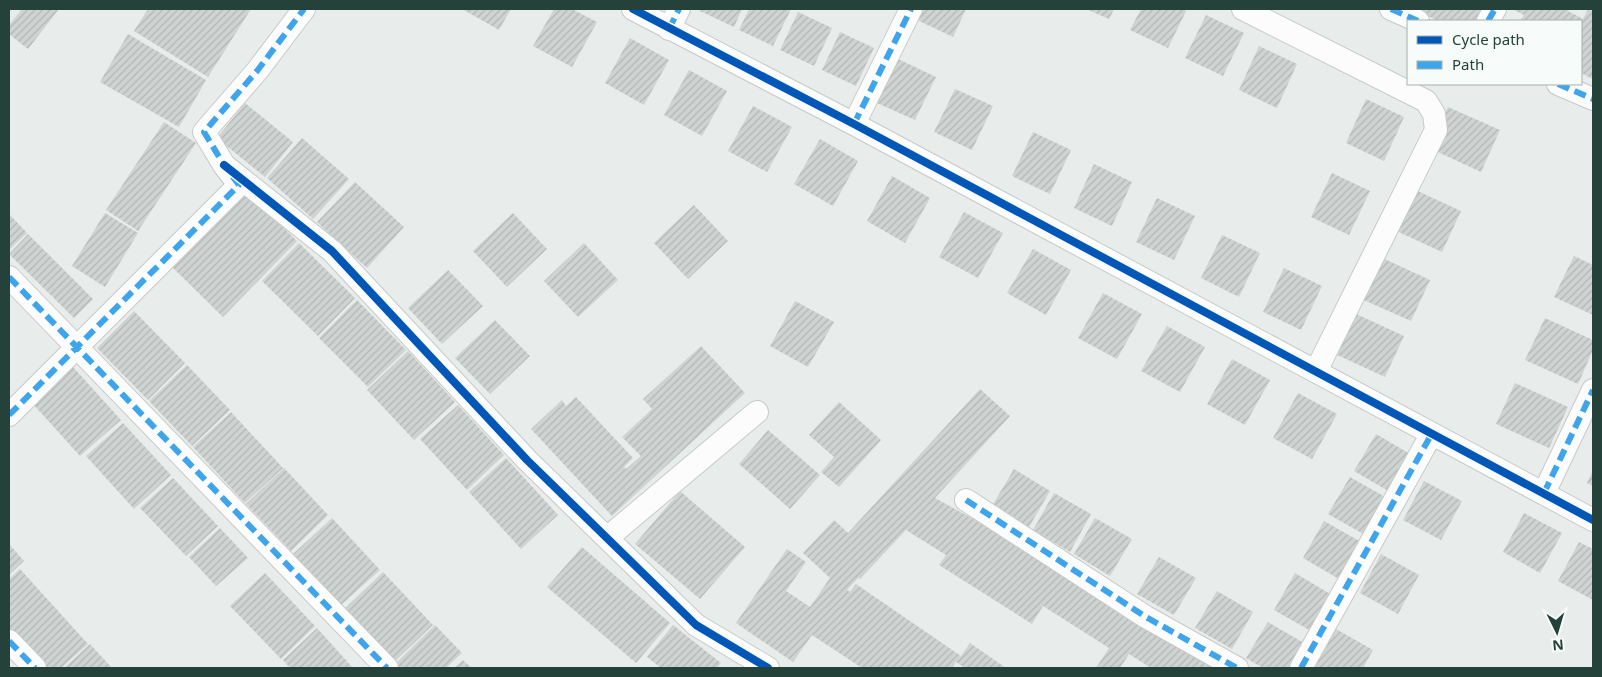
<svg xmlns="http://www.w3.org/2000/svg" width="1602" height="677" viewBox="0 0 1602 677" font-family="'Noto Sans',sans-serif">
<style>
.building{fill:url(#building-hatch)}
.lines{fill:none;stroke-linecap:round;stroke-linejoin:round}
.minor-casing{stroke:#c5cac8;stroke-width:24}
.minor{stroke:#fcfcfc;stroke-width:22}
.quiet{stroke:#3ea4ec;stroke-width:6;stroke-dasharray:12 6;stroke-linecap:butt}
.cycleway-casing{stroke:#f7fbf9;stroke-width:11}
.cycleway{stroke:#0057b8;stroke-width:8}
</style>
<defs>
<pattern id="building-hatch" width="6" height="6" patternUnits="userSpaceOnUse" patternTransform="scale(1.25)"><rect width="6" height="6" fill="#cfd4d2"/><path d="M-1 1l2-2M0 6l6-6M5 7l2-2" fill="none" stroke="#b2b7b5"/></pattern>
</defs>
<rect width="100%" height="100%" fill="#e8edeb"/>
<path class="building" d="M22,9H59L28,49L9,34V25Z
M148,9H251L208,77L134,31Z
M462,9H511L499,30Z
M554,9H572L597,22L572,67L533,46Z
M701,9H742L734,27L700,11Z
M749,9H791L773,46L739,30Z
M919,9H966L953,37L915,19Z
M1086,9H1114L1109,19Z
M1141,9H1187L1168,48L1130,30Z
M1415,9H1482L1475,21H1438Z
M1512,9H1570L1568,11L1583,19L1588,9H1593V79L1581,73V21H1520L1524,15Z
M798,12L832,28L814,66L780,50Z
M1206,15L1244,33L1223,76L1185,58Z
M840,32L874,48L856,86L822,70Z
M128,34L206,80L179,127L100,82Z
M630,38L669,60L644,105L605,83Z
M1259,46L1297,64L1277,108L1239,90Z
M898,59L936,77L915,120L877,103Z
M689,70L727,91L702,136L664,115Z
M955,89L993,106L972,150L934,132Z
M1366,99L1404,117L1384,161L1346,143Z
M245,103L293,142L265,177L217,138Z
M753,106L792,127L767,172L728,151Z
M1448,107L1500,130L1481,172L1429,148Z
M164,122L196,143L138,231L106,210Z
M1033,132L1071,150L1050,194L1012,176Z
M302,138L349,179L313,219L267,178Z
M820,139L858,161L833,206L794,184Z
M1094,164L1132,182L1112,226L1074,208Z
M1332,173L1370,191L1349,235L1311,217Z
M892,176L930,198L905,243L867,221Z
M355,182L404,227L367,268L317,222Z
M1409,187L1461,211L1442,252L1390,228Z
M246,191L297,241L223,317L172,267Z
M1157,198L1195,216L1174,260L1136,242Z
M694,205L728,241L688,279L654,243Z
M964,212L1003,233L978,278L939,257Z
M105,213L138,233L105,287L72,266Z
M513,213L547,249L507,287L473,251Z
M9,214L27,233L9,250Z
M28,234L93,299L74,318L9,254Z
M1222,235L1260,253L1239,297L1201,278Z
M299,243L355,298L318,336L262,281Z
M584,243L618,280L578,317L544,281Z
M1033,249L1071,270L1046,315L1007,293Z
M1378,256L1430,280L1411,321L1359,298Z
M1574,256L1593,265V315L1554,297Z
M1284,268L1322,286L1301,330L1263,312Z
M448,270L483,306L442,344L408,308Z
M1103,293L1142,314L1117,359L1078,338Z
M357,300L406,350L368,387L319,338Z
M795,301L834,322L808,367L770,346Z
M134,311L185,363L148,400L97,348Z
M1352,312L1404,336L1385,377L1333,353Z
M1545,318L1593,340V350L1578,384L1525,360Z
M495,320L530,356L490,394L455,358Z
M1167,326L1205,347L1180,392L1141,371Z
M701,346L745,393L612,516L531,429L562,400L566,406L576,397L633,458L624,467L626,469L641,456L622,437L652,409L643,399Z
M408,351L455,402L414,440L367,390Z
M1232,359L1270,380L1245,425L1207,404Z
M187,365L230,410L192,446L149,401Z
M73,367L121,420L80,456L32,403Z
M1515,383L1568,407L1549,448L1496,424Z
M980,389L1010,416L935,498L995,531L1212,668H1151L1129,654L1120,668H1096L1109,648L1043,606L1032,624L939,565L946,555L906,530L860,579L858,578L847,590L850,592L856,584L961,656L970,643L1006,668H965L956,662L952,668H862L812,635L793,662L736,623L787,549L806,562L786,591L810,607L830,578L803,553L834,520L848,533Z
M1298,393L1337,414L1312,459L1273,438Z
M839,402L881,440L839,487L821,472L834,457L809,435Z
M458,405L504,455L467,490L420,439Z
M231,412L283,468L245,503L193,447Z
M123,423L171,475L134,509L86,456Z
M768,430L820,475L790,509L739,464Z
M1376,434L1412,455L1390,492L1354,471Z
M506,458L558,515L521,549L469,492Z
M284,468L328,515L291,551L246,504Z
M1014,469L1050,491L1029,527L992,506Z
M1593,470V486L1587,483Z
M1350,477L1387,498L1365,535L1328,514Z
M173,478L218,526L186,556L140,508Z
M1424,481L1462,501L1441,540L1403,520Z
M680,491L745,547L700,599L635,544Z
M1054,493L1091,514L1070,552L1033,530Z
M1524,513L1562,533L1540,573L1503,552Z
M332,518L380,570L340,606L292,555Z
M1095,518L1132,539L1110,576L1074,554Z
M1324,521L1361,542L1339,579L1303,558Z
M220,528L248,558L216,586L189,557Z
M1579,542L1593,549V600L1558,581Z
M9,544L24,561L9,575Z
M582,547L670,623L636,663L547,587Z
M1381,554L1419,575L1398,614L1360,593Z
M1159,557L1196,578L1174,615L1137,594Z
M20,569L88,644L61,668H44L9,629V579Z
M383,572L433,625L393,663L343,610Z
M265,573L315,626L281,659L230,606Z
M1295,573L1332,595L1311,631L1274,610Z
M1217,591L1253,612L1232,649L1195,628Z
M1268,622L1304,643L1290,668H1263L1246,658Z
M435,625L462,653L446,668H398L395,664Z
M673,625L721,663L717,668H661L647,657Z
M317,628L353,668H290L283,660Z
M1336,629L1373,650L1363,668H1314Z
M90,644L112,668H64Z
M463,660L472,668H454Z"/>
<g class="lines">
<g class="minor-casing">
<path id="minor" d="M633,9L854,124L1593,520
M1243,9L1426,101L1434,114L1436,130L1316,371
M1391,9L1418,21
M1488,21L1495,9
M669,29L679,9
M1558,84L1593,99
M854,124L911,9
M224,165L332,251L527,460L696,625L768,668
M9,277L387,668
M9,415L239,185L224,165L204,132L257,71L304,9
M1544,493L1593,390
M966,500L1146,617L1237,668
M607,538L757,412
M9,641L35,668
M1301,668L1431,435"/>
</g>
<use href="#minor" class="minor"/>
<path class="quiet" d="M1391,9L1418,21
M1488,21L1495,9
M669,29L679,9
M1558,84L1593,99
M854,124L911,9
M9,277L387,668
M9,415L239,185L224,165L204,132L257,71L304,9
M1544,493L1593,390
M966,500L1146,617L1237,668
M9,641L35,668
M1301,668L1431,435"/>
<g class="cycleway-casing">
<path id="cycleway" d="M633,9L854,124L1593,520
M224,165L332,251L527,460L696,625L768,668"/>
</g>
<use href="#cycleway" class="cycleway"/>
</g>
<rect width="1602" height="677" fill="none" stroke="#24423a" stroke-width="20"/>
<rect x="1407" y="20" width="175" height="65" fill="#f7fbf9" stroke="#a3b1ad"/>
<rect x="1417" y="36" width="25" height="8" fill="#0057b8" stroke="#a3b1ad"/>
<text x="1452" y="45" font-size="15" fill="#24423a">Cycle path</text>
<rect x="1417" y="61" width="25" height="8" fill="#3ea4ec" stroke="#a3b1ad"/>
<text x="1452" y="70" font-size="15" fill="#24423a">Path</text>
<g transform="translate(1557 632) rotate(175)" stroke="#f7fbf9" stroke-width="4" paint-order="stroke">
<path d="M0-4L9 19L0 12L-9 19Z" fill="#24423a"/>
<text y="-8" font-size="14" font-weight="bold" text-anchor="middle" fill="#24423a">N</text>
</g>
</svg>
